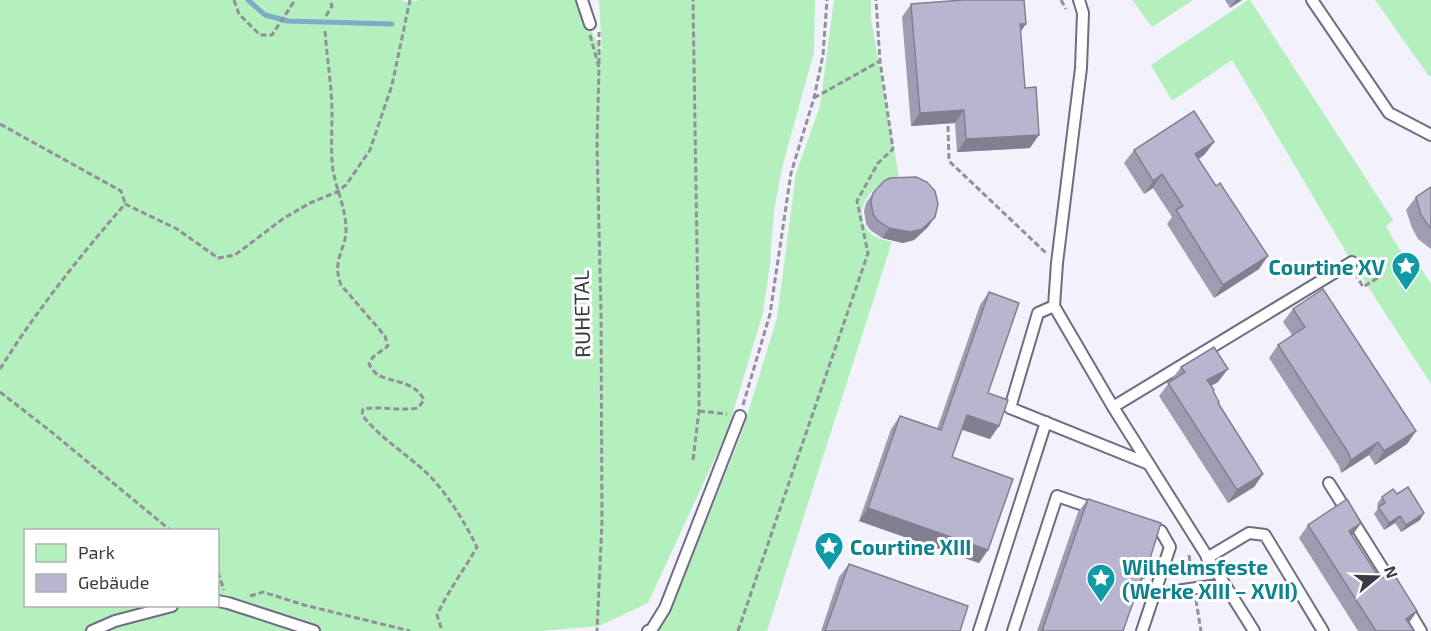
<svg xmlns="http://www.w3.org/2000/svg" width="1431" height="631" viewBox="0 0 1431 631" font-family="'Exo 2',sans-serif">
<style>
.green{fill:#b3f0bd;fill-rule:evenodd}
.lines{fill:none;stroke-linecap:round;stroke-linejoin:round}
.stream{stroke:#7dacc7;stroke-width:5}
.lane-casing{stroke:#6f6c83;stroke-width:14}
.path{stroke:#92909b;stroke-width:3;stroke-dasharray:6 3;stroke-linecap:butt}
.lane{stroke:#fff;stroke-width:10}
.wall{fill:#9f9cb2}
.shaded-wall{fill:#827f91}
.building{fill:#b9b5cf;stroke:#827f91;stroke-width:1.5}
.labels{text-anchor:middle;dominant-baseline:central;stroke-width:6;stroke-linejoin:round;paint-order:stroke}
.culture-label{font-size:21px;font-weight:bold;fill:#0d838f;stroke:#fff;text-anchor:start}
.street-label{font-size:21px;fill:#3b3944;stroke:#fff}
</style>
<rect width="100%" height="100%" fill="#f3f1fc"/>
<path class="green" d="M0,0H401L406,2L421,0H576L602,52L599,0H815L814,52L782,168L774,211L770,264L763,313L727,432L648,603L599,626L541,631H0ZM26,530H218V606H26Z
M834,0H871V19L900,183C894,184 887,184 881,186C862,195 855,217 870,233C876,239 885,240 892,242L767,631H656L681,583L741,435L777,318L796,173L820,106Z
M1132,0H1193L1152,27Z
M1248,0H1250L1393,220L1386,226L1410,267L1417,262L1431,284V384L1352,262L1232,60L1172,101L1151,65Z
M1375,0H1431V77L1428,75Z"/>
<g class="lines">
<path class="stream" d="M248,0L265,15L288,21L392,24"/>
<g class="lane-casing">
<path id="lane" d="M582,0L590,24
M1079,0L1083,13L1081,68L1057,263L1054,306L1113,407L1254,631
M1312,0L1389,113L1431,135
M1054,306L1038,313L1010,408L1149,464
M1113,407L1352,262
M1329,483L1393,585
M1207,558L1249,533L1265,535L1323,631
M1156,594L1224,584
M218,601L228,603L314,631
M1406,606L1421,631
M92,631L115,621L172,606
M648,631L652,629L665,608L740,416
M979,631L1046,422
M1013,631L1057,496L1095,509
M1142,631L1170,547L1161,531L1147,526"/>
</g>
<path class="path" d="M234,0L239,14L260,35H272L295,0
M1061,0L1066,9
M326,16L332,6L330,0
M325,31C327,59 332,87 332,114C332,129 331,145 332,160C333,184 345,203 346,227C347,250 331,258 341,285L385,336L388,346L373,357L369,364C371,368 375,373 378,375C394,383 415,381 424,400L418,408C400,411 382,406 363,409L362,415C383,442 415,458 437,484C453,503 466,525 477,547C464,570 448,591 437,615L442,631
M590,35L599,68L597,143L601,312L602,521L597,631
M599,64V32
M814,98L880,61
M0,124L121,191L125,203
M948,126L949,161L1046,253
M1355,273L1363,287L1384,274
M0,369C36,311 80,256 125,204L177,229L218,258L235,255L284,218L310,203L337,192L346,185L370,150L392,85L410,0
M0,392L49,430L170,530
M743,405L770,314L791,173L814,98L823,55L827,0
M699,411L727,414
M693,460L699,411V373L693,0
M1189,555L1192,576
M218,572L224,590
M250,596L263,592L304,605L410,631
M1196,600L1201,631
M738,631L868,253L857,201L878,163L893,149L880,61L876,0"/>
<use href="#lane" class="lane"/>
</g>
<path class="wall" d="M1225,0H1242L1230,8Z
M911,4L1020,32L1030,148L957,152L955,123L911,126L902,17Z
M1214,142L1204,155L1199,159L1259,269L1214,298L1167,224L1172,217L1153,188L1144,194L1124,163L1134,150Z
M1431,187V249L1418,239L1412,228L1406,210L1416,197Z
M873,193L928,227L914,240L903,243L882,238L870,230L866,224L864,211L866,203Z
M989,292L988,393L990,439L962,430L952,457L988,550L979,563L859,521L891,429L900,416L937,429L980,305Z
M1293,309L1416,431L1407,444L1375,465L1369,455L1341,473L1339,466L1269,358L1278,345L1292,335L1283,322Z
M1181,367L1218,382L1211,386L1218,403L1263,474L1254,487L1228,503L1159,396Z
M1397,494L1424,513L1420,520L1401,532L1395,523L1384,530L1374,514L1379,507L1377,504L1382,497Z
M1088,499L1144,578L1140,583L1123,631H1037L1078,512Z
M1361,523L1352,535L1380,579L1417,611L1409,623L1414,631H1358L1299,538L1308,525Z
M849,564L960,631H821L839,577Z"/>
<path class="shaded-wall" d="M1236,0H1242L1230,8L1235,1Z
M1020,24H1026L1017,37Z
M964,110L955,123L911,126L920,113Z
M1039,135L1030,148L957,152L966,139Z
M1214,142L1204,155L1186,167L1195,154Z
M1162,174L1153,188L1144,194L1153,181Z
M935,217L928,227L914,240L903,243L882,238L889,228Z
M1268,256L1259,269L1214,298L1223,285Z
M1228,369L1218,382L1198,393L1207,380Z
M967,415L999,426L990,439L958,428Z
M1416,431L1407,444L1375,465L1384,451Z
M1378,442L1369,455L1341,473L1351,460Z
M1263,474L1254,487L1228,503L1237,490Z
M868,508L988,550L979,563L859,521Z
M1424,513L1420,520L1401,532L1406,525Z
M1400,516L1395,523L1384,530L1389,523Z
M1361,523L1352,536L1349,531Z
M1417,611L1408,624L1406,619Z"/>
<path class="building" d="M963,0H1024L1026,24H1020L1025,88L1036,87L1039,135L966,139L964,110L920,113L911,4Z
M1194,111L1214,142L1195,154L1216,186L1220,183L1268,256L1223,285L1176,210L1183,206L1162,174L1153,181L1134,150Z
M916,177L927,182L935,191L938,204L935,217L922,229L910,232L889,228L877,220L873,214L871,201L873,193L884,181L890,178Z
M1431,187V228L1428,225L1421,215L1416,197Z
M1323,289L1416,431L1384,451L1378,442L1351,460L1348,452L1278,345L1305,327L1293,309Z
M989,292L1019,303L988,393L1008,400L999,426L967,415L952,457L1013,479L988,550L868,508L900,416L941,430Z
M1214,347L1228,369L1207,380L1214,390L1213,391L1219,402L1218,403L1263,474L1237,490L1168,383L1185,372L1181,367Z
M1408,487L1424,513L1406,525L1400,516L1389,523L1378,507L1385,503L1382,497L1393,489L1397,494Z
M1088,499L1161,523L1144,578L1142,577L1123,631H1042Z
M1347,499L1361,523L1349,531L1380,579L1392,571L1417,611L1406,619L1414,631H1376L1308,525Z
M849,564L968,606L960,631H825Z"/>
<defs>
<g id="sight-pin" transform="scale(1.5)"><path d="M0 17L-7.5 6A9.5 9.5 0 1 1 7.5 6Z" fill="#0f9aa8" stroke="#fff"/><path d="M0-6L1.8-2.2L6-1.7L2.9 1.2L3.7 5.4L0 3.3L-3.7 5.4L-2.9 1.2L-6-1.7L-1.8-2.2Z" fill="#fff"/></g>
</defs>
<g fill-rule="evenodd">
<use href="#sight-pin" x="1406" y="266"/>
<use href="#sight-pin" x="829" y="546"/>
<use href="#sight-pin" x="1101" y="578"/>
</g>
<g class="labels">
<g class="culture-label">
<text x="1385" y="266" text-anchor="end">Courtine XV</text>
<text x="850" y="546">Courtine XIII</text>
<text x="1122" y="566">Wilhelmsfeste<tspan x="1122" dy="24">(Werke XIII – XVII)</tspan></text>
</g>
<g class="street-label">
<text transform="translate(581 314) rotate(-91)">RUHETAL</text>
</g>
</g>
<rect x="24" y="529" width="195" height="78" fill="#ffffff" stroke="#b1b0b4" stroke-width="1.5"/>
<rect x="36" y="544" width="30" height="18" fill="#b3f0bd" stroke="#b1b0b4" stroke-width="1.5"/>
<text x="78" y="559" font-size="18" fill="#3b3944">Park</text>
<rect x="36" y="574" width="30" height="18" fill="#b9b5cf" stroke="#b1b0b4" stroke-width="1.5"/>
<text x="78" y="589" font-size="18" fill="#3b3944">Gebäude</text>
<g transform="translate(1377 577) rotate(71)" stroke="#ffffff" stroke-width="4.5" paint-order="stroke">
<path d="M0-4.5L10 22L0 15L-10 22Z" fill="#3b3944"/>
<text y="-9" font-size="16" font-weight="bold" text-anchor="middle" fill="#3b3944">N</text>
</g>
</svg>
